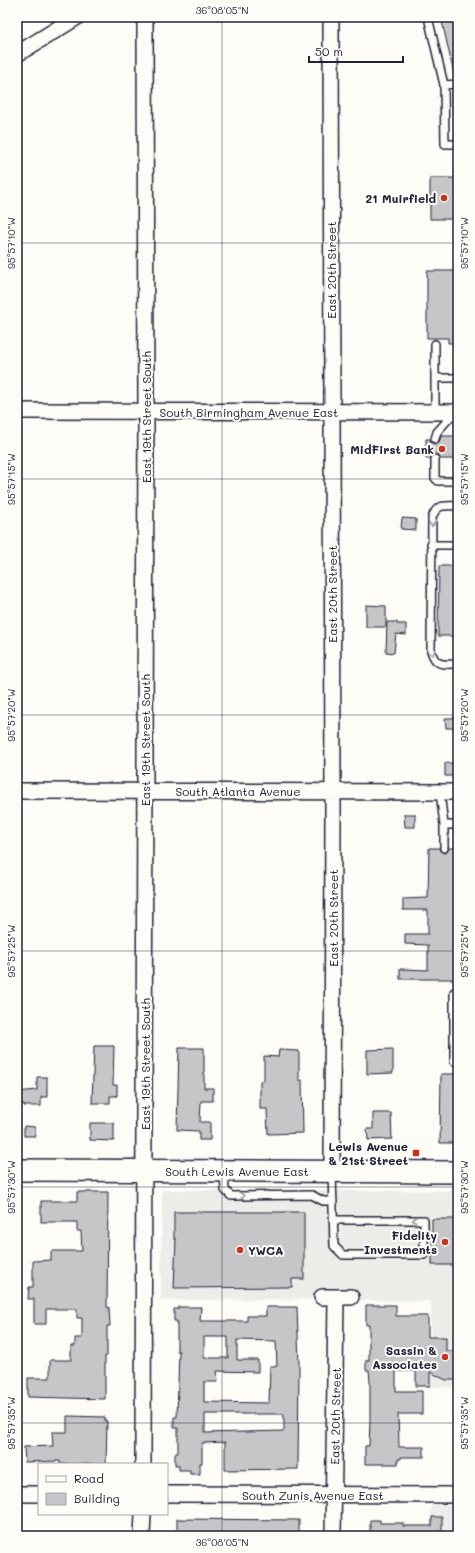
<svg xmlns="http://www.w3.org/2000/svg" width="475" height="1553" viewBox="0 0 475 1553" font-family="Mali,sans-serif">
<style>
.built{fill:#ecece9}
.building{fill:#c6c6c8;stroke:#22223b;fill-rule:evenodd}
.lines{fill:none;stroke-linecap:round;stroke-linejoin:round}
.lane-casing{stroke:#22223b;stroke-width:10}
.street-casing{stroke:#22223b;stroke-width:18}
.secondary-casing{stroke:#22223b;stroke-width:24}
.lane{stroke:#fdfcf7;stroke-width:7}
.street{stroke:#fdfcf7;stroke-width:15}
.secondary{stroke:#fdfcf7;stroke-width:21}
.oneway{stroke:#9a9aa2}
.ticks{fill:none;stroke:#22223b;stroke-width:1;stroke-opacity:0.45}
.poi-dot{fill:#c8321e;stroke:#fdfcf7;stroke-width:1.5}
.labels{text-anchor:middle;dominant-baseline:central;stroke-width:4;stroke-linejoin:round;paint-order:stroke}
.poi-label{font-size:12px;font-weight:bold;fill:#22223b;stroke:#fdfcf7;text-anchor:end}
.street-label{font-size:12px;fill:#22223b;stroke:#fdfcf7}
.neatline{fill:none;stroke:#22223b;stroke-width:1.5}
.ticks-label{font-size:10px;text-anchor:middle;fill:#22223b}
</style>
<rect width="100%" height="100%" fill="#fdfcf7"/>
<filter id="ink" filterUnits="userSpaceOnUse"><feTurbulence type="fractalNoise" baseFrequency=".025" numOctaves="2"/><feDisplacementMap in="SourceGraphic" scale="8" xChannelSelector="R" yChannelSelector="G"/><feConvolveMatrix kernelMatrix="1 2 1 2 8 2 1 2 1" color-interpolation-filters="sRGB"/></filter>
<g filter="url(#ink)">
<path class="built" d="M162,1190L458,1191V1387H431V1301L353,1300L352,1288H319V1299L161,1300Z
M431,1505H458V1536H430Z"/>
<path class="building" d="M441,17H458V73L454,74Z
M430,178H458V219H430Z
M427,271H458V343H448V338H427Z
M441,436H458V459H440L439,456L435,454L432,455L430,459H426V439H430L432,443L436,444L439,442Z
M402,518L416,519V530L401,529Z
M439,566H458V636H438Z
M366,605L386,606V627H366Z
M387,622H397V624H406V635L396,634L394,653L386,652Z
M445,718H458V728H446Z
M445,763H458V776H445Z
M404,814H415V827H405Z
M429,848H439L440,851L444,853L447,852L449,848H458V979H400V969L428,970V945L405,944V934H428V910H403V899L428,898Z
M94,1046H114L113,1085H117V1096H110V1103H92Z
M179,1048H204V1088H213V1101H201L200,1122H210V1140H199V1131L177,1130Z
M393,1049V1073L367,1074V1050Z
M279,1050L299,1051V1080H302L303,1133L268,1134L267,1109H260V1081H264V1056L278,1057Z
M441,1074H458V1143H440Z
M37,1077H47V1097H41V1106H24V1104H17V1092L37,1090Z
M373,1113H391L392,1139L368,1140L367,1129H373Z
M90,1123H114V1141L90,1140Z
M24,1126L35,1127V1136H24Z
M77,1192H108L107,1307H109L110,1326H107V1356H105V1399L28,1397V1378H50V1360H71V1346H75V1338H82V1318H77V1309H46V1324H34V1299H28L29,1287H33V1261L51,1260V1251H82L81,1231H77V1222H41V1201H77Z
M174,1212H304V1279H292V1287L174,1288L176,1239H174Z
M432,1219H458V1265H432Z
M366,1305H396V1316H428V1337H446V1351H458V1380H446L430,1372V1386H416V1371H396V1391H422V1414H398L399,1447H424V1457H401V1459H398V1464H365V1446H369L370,1422V1382L369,1370H366V1360H369V1325H366Z
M178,1307H201L200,1321H247V1316H266V1307H297L299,1364L298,1469L225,1470V1442L202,1443V1463H200V1474H190V1470H179V1465H175V1453H178V1428H174V1417H177L179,1351H177V1321H174V1309H178ZM204,1337H228V1358H204ZM237,1340L276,1341L277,1366H270L269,1403L204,1402V1382H218L217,1371L258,1372V1360H237ZM205,1414H284V1431L205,1433Z
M67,1416L105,1417V1421H107L106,1464H60V1461L25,1462L24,1447L53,1446L52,1432H67Z
M432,1517H442V1536H370V1520H380V1523H403V1526H432Z
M177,1519L299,1520V1536H177Z"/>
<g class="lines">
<g class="lane-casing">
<path id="lane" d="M428,17L444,85L445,144H458
M444,85L458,84
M435,344V412
M435,378H458
M435,439L437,432L453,414
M435,459V478L438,481H458
M458,506C444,506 437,503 432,518L431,651C436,667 443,664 458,664
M431,545H458
M440,792L444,825V848
M444,825H458
M458,991L454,992V1061H458
M224,1172L225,1190L231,1196L312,1195L323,1201H333
M332,1172L334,1246L343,1255H424V1220H334"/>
</g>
<g class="street-casing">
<path id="street" d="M331,17L333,807L332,1171
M17,54L77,17
M17,411L458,412
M17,791L458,792
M322,1297H351
M143,1464L146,412L145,17
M17,1494H39
M167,1494L458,1495
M142,1536L143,1514
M333,1536L336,1297"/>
</g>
<g class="secondary-casing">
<path id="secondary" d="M17,1170L458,1172"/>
</g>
<use href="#lane" class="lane"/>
<use href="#street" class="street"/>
<use href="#secondary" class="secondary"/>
</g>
<defs><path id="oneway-chevron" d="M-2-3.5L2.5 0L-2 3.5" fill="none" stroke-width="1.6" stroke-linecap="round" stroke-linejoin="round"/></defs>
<g class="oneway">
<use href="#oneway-chevron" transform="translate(432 524) rotate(92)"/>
<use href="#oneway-chevron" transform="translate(432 653) rotate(77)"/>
<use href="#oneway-chevron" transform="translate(242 1196) rotate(-1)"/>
<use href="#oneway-chevron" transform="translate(415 1220) rotate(180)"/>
</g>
</g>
<path class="ticks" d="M222,17V1536M17,243H458M17,479H458M17,715H458M17,951H458M17,1187H458M17,1423H458"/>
<g class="poi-dot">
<circle cx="444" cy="198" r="4"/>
<circle cx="442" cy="449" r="4"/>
<rect x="412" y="1149" width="8" height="8" rx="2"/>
<circle cx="445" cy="1242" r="4"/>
<circle cx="240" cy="1250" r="4"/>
<circle cx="445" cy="1357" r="4"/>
</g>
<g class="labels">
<g class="poi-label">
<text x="436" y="198">21 Muirfield</text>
<text x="434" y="449">MidFirst Bank</text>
<text x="408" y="1146">Lewis Avenue<tspan x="408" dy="14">&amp; 21st Street</tspan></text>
<text x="437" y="1235">Fidelity<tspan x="437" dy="14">Investments</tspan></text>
<text x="248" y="1250" text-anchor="start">YWCA</text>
<text x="437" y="1350">Sassin &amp;<tspan x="437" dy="14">Associates</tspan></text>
</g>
<g class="street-label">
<text transform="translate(331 270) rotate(-90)">East 20th Street</text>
<text x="249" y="412">South Birmingham Avenue East</text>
<text transform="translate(146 417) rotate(-90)">East 19th Street South</text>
<text transform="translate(332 594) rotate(-90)">East 20th Street</text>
<text transform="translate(145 740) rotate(-90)">East 19th Street South</text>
<text x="238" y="791">South Atlanta Avenue</text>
<text transform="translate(333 918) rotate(-90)">East 20th Street</text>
<text transform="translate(145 1064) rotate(-90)">East 19th Street South</text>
<text x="237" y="1171">South Lewis Avenue East</text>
<text transform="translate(335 1416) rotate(-89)">East 20th Street</text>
<text x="313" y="1495">South Zunis Avenue East</text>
</g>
</g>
<rect width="475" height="1553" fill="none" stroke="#fdfcf7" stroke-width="44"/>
<rect x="38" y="1463" width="130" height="52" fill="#fdfcf7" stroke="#a5a5ac"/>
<rect x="46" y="1476" width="20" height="6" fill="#fdfcf7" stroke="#a5a5ac"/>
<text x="74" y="1483" font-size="12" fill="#22223b">Road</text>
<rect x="46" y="1493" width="20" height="12" fill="#c6c6c8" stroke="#a5a5ac"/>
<text x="74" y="1503" font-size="12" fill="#22223b">Building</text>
<path d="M309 56v6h94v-6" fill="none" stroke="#22223b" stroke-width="2"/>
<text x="315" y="56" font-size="12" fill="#22223b" stroke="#fdfcf7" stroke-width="3" paint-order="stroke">50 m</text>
<rect x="22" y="22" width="431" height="1509" class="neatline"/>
<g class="ticks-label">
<text x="222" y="14">36°08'05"N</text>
<text transform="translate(464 243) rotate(-90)" y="4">95°57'10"W</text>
<text transform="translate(11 243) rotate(-90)" y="4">95°57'10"W</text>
<text transform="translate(464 479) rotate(-90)" y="4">95°57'15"W</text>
<text transform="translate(11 479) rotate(-90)" y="4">95°57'15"W</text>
<text transform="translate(464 715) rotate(-90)" y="4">95°57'20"W</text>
<text transform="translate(11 715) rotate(-90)" y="4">95°57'20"W</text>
<text transform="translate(464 951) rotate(-90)" y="4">95°57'25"W</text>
<text transform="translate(11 951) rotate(-90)" y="4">95°57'25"W</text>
<text transform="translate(464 1187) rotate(-90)" y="4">95°57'30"W</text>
<text transform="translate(11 1187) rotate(-90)" y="4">95°57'30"W</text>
<text transform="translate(11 1423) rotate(-90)" y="4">95°57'35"W</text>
<text transform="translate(464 1423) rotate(-90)" y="4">95°57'35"W</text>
<text x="222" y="1546">36°08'05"N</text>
</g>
</svg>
